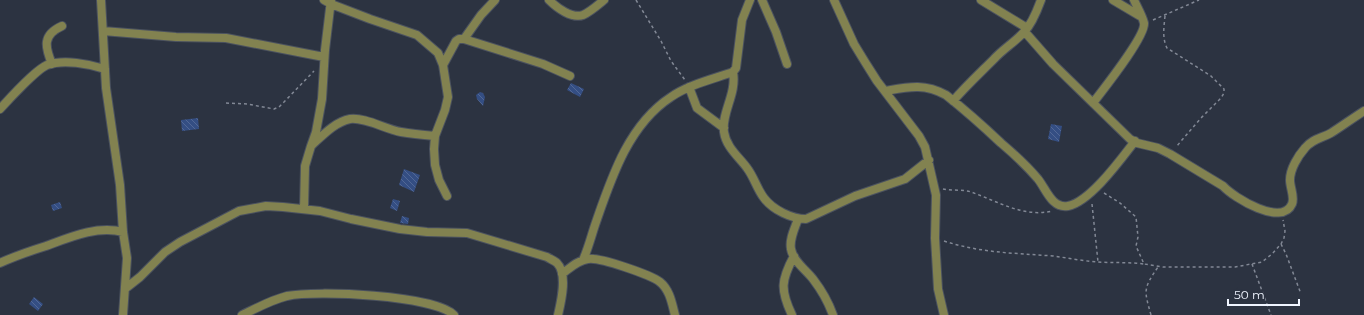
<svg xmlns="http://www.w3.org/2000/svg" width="1364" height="315" viewBox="0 0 1364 315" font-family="Montserrat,sans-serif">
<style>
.building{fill:url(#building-back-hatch)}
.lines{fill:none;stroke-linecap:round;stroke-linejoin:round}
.minor-casing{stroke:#4b525f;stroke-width:10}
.path{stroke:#828895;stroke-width:1.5;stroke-dasharray:3 3;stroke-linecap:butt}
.minor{stroke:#828250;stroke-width:8}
</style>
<defs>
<pattern id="building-back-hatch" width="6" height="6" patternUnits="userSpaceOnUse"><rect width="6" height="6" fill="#344e83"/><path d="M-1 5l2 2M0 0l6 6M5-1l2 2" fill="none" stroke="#526896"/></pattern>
</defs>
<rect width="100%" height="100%" fill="#2c3341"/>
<path class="building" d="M571,83L584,89L580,97L567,90Z
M480,92L483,93L485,97L483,106L477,99L476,95Z
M198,118L199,129L182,131L181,120Z
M1051,124L1062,126L1059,142L1048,139Z
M404,169L420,175L414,192L399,185Z
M393,199L400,201L397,211L390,208Z
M60,202L62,208L53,211L51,205Z
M402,216L409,218L408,224L400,223Z
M34,297L43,304L38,311L29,304Z"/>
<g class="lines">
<g class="minor-casing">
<path id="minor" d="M101,0L106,88L120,185L123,232L127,258L123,315
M324,0L331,4L370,19L417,35L438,53L443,65L448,97L445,110L435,136L434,149L435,165L439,180L447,196
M549,0C557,8 572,19 583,15C590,12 598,5 604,0
M762,0L776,32L787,64
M834,0L854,44L865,62L877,81L919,136L925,147L936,195L935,238L938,289L944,315
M981,0L1027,28
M1113,0L1140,16
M103,31L176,37L226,38L324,57
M1025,32L1053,64L1130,139L1137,143L1158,148L1170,154L1223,186C1234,198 1282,227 1292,204C1295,197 1290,188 1290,180C1290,169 1298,156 1305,148C1312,139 1322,138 1331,133C1342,126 1353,118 1364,111
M464,39L481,15L495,0
M52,64C45,47 42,35 62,26
M443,65L456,41L459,39H464L543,64L570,76
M733,72C737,94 721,113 724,132C726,147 739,157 747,168C754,177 757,189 764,198C773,210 792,219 806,219L855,196L905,179L929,160
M689,87L697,108L724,128
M885,91C908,87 924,83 946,95C965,110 983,126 1001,143C1014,154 1027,166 1038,179C1046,189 1052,209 1068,206C1090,202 1121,159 1135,141
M953,101C966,86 980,73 994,59C1003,49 1015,42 1024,32C1032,24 1037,11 1041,0
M1093,103C1102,91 1146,36 1144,23C1142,15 1137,7 1134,0
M0,109C9,99 36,70 47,65C64,59 89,64 105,69
M312,145C323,135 335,122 350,119C365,117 385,129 401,132C412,134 423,135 435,136
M304,209L305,166L311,146L316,132L322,99L325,50L331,0
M798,219C795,228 789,239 791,249C793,261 806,270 813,279C823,292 828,301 833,315
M583,260C588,249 591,237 595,225C611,179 628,125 671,97C688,85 713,79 733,72L736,68L742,20L750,0
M0,263C15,256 30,251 46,246C70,237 98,225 123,232
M562,274C570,268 578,260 588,259C600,257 651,275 660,282C670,290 672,304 675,315
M126,288L140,277L165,252L180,242L239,211L266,206L283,207L320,211L351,219L400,229L427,232L467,233L547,257C550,259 555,261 557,263C568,274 561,302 558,315
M242,315C257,308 271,300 287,296C316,290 434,295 454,315
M792,315C780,290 781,280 794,256"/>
</g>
<path class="path" d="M636,0L661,41L671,61L685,80
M1165,16C1164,27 1162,38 1167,48L1211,76L1224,89V93L1221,98L1201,118L1176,147
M1153,20L1199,0
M226,103L247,104L274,109L279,107L284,102L314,71
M943,189C952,191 963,189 971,192C997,201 1024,218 1052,211
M1104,193L1120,203L1136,217L1138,237L1136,246L1144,264L1163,267H1235L1262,262L1272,254L1281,244L1284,238L1285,231L1283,220
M1092,204L1098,262
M944,241C981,253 1014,253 1053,256C1068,258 1083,261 1098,262C1114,263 1129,262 1144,264
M1281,244L1286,254L1301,294
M1252,264L1271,315
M1151,315C1144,290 1143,289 1158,267"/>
<use href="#minor" class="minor"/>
</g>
<path d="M1228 299v6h71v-6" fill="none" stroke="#f0f5ff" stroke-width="2"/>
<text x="1234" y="299" font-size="12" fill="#f0f5ff" stroke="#2c3341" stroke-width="3" paint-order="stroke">50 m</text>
</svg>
